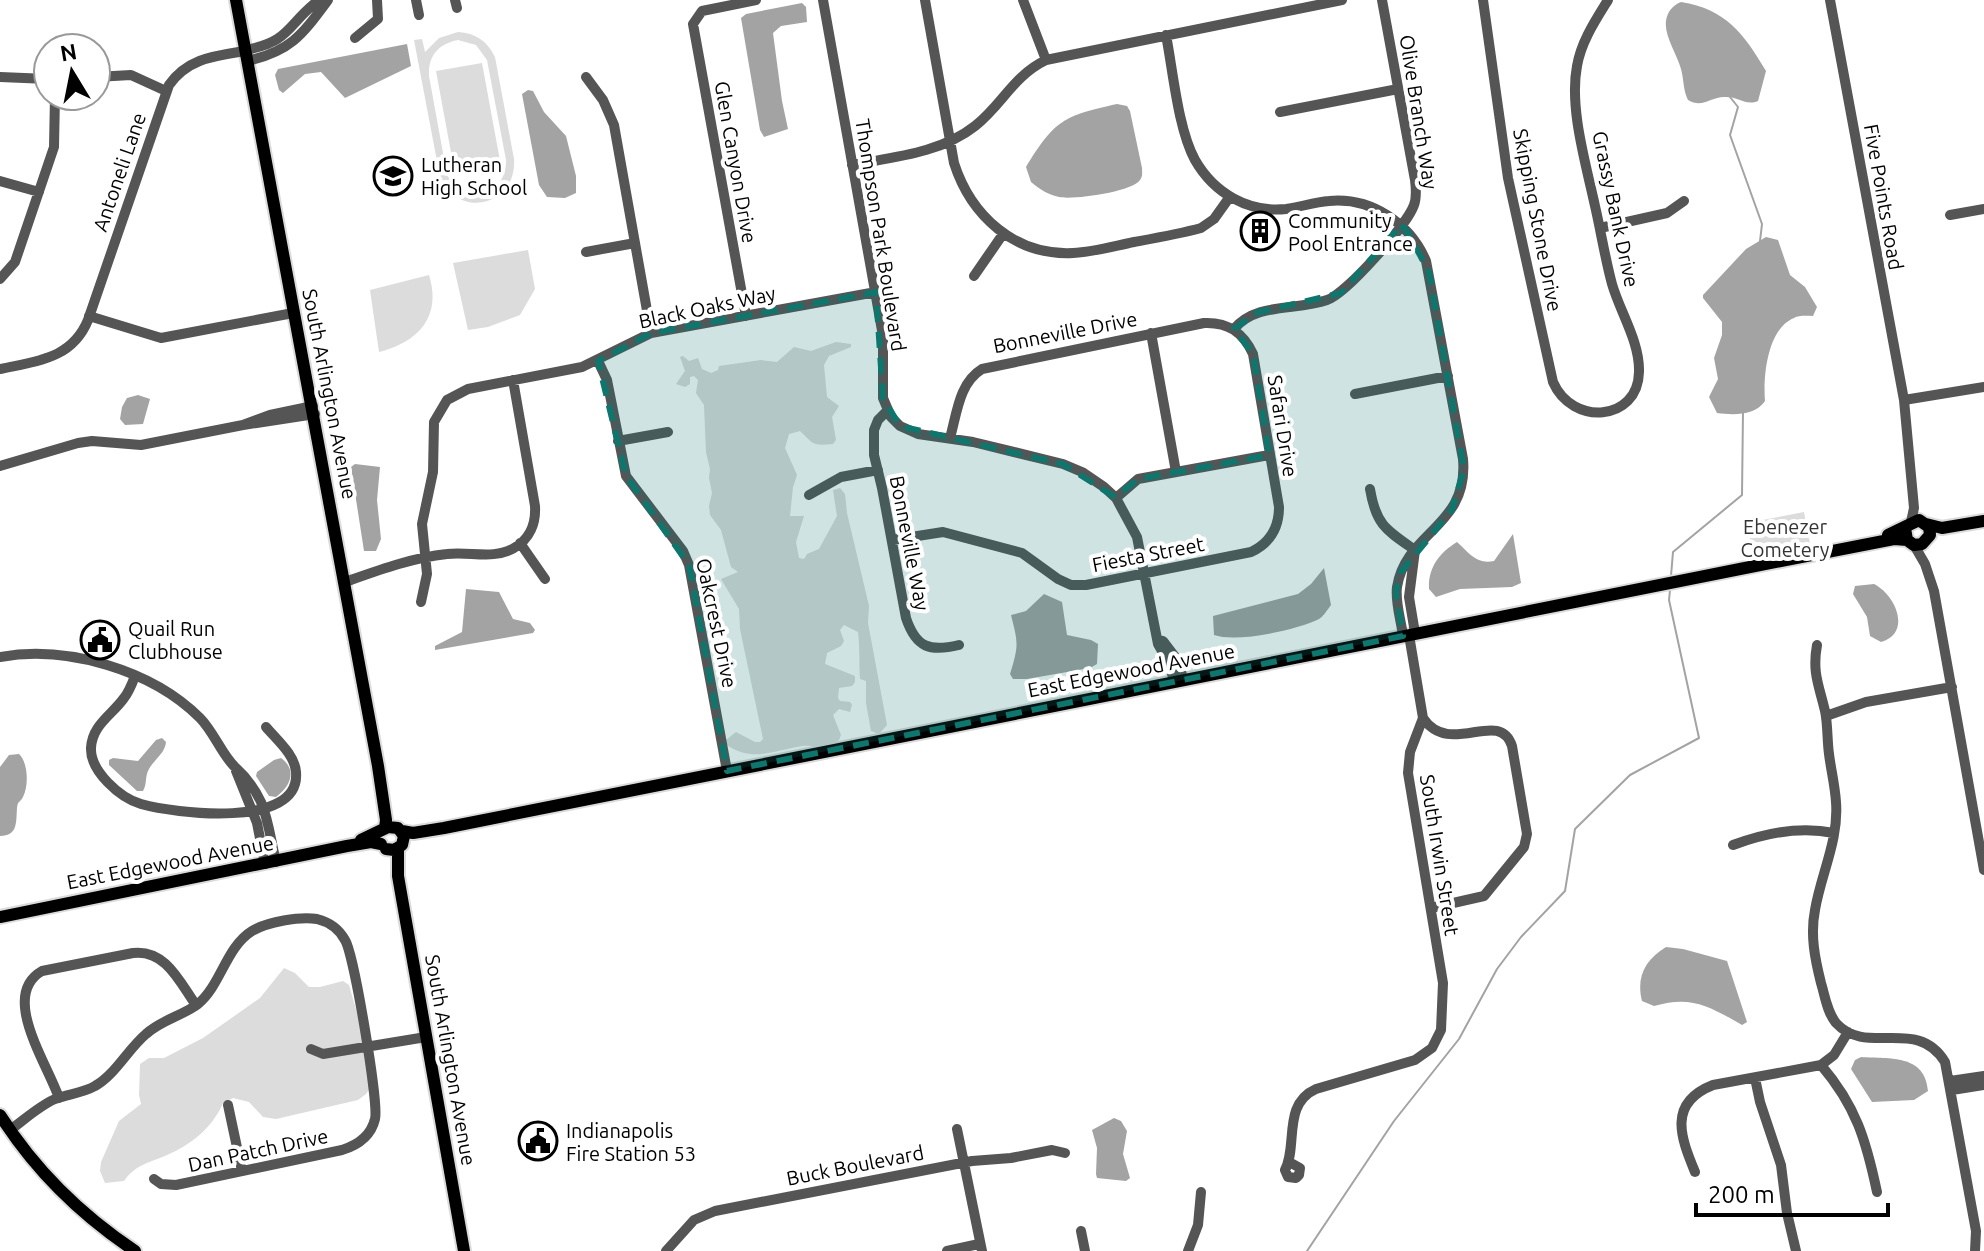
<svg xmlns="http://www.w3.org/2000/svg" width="1984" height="1251" viewBox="0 0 1984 1251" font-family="Ubuntu,sans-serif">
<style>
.green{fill:#dcdcdc;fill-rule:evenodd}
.water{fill:#a3a3a3}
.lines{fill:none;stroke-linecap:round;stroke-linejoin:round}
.stream{stroke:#a3a3a3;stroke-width:2}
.major-casing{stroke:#dbdbdb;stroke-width:16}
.minor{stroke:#555;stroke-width:10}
.major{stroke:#000;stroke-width:12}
.marked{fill:#0f766e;fill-opacity:0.2;stroke:#0f766e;stroke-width:6;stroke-dasharray:16 10;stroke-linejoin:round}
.labels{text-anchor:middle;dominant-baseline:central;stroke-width:8;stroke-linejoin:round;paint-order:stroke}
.street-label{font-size:20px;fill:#000;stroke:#fff}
.poi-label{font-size:20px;fill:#000;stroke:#fff;text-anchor:start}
.park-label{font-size:20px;fill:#333;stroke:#fff}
</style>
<rect width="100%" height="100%" fill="#fff"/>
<path class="green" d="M458,32C476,33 487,41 495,57L514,159C517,206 459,220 440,177L414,40L422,39L425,52L439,38ZM458,40L476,45L487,60L506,160C507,196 464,207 447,175L429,76C428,56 438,44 458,40Z
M482,63L501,166L455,174L436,71Z
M528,250L535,289L520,315L488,327L468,330L453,263Z
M429,275C442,317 418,342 379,352L370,290Z
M836,342L851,344V347L829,356L824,365L827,397L839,406L832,417L836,440L833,444C811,446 814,444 800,431L789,434L785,448L797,475L793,487L790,516H804L796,542L799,558L804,559L807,554L819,549L837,516L833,490L840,488L845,494L847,513L869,606L868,623L887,725L879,734L871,731L866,703V681L860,679C859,664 860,648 858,632L844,625L840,630L844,641L841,646L827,653L825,664L855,676V682L852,686L839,688L838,698L840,701L850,702L852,705L850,712L839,709L833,715L841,735L839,740C821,752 818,744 802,746C775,750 753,763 727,745L726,740L736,732L755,742H760L763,739L740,629L739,609L721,579L738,572L731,567L721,530L710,515L709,506L712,493L709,478L710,469L706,452L704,405L696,393L698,380L694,376L690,377V384L685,387L676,384L685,371L680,357L683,356L689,361L698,358L702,369L711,373L718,370L719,366L761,360L777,362L794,347L811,351Z
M1804,512L1811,549L1755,566L1747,523Z
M284,968L295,973L309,987H320L343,981L349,985L367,1047L373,1084L366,1094L358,1100L276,1119L263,1117L249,1102L233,1098L223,1103C213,1127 191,1145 167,1155C149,1163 136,1164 124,1181L105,1183L100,1171L101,1162L119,1121L141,1104L139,1095L140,1064L149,1058H164L203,1038L260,998Z"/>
<path class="water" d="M1681,2C1726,9 1744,34 1766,71L1758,101C1746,106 1739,97 1726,97C1711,96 1703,109 1688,100C1683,90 1684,80 1681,69C1677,54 1664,36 1666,21C1667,12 1673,5 1681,2Z
M802,3L806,7L807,22L781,26L773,33L782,101L788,129L764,137L760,130L741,18L746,14Z
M407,44L411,66L345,98L321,72L305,74L283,93L279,90L275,75L278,69Z
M528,90L533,91L544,112L566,136L576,176V193L565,198L547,197L539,185L522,94Z
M1117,104L1127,106L1130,111L1142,168C1142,173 1143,176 1140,180C1132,192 1073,200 1059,197C1049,195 1039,189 1031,182L1026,167C1055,120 1063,116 1117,104Z
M1766,237L1778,240L1790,275L1805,287L1817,307L1813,316C1807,316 1799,315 1794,318C1767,329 1763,377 1765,401C1755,416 1733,415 1717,413L1709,397L1718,379L1714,358L1722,335V322L1703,298V295L1746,249Z
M138,395L150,399L143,424L125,425L120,419L122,407L127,398Z
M355,464L380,467L377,500L381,539L376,551H364L351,467Z
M1513,534L1521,583L1512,587L1460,589L1436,597L1429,589C1428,568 1439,553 1457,542C1469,553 1477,565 1494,561Z
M1324,568L1331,605C1327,610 1324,616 1319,619C1297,630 1237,643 1214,635L1213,616L1298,594L1311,584Z
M1874,584C1896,595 1912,633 1881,642L1870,636L1867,617L1853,594L1855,586Z
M466,589L499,592L513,619L530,623L535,630L533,633L435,650V646L462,632Z
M1044,594L1062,602L1067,635L1091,640L1098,644L1097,664L1090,668L1027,679H1013L1010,674C1019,645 1018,643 1011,615L1026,611Z
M162,738L166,742C165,754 153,760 148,771C145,778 147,784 143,791H137L109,765V760L113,758L138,761L156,740Z
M19,754C28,762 29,786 23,797C19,804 18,800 17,808C16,822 18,836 0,836V767L9,755Z
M281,758C298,770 290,787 276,797L269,796L256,776L257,772L274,760Z
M1666,947L1683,949L1727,961L1747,1022L1742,1025C1709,1006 1691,995 1654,1006L1642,1001C1636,977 1645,960 1666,947Z
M1861,1057C1890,1059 1925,1054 1928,1091L1914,1100L1872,1102L1851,1069L1855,1060Z
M1114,1118L1121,1121L1127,1131L1123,1154L1130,1178L1126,1181L1097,1178L1096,1174L1097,1148L1092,1130Z"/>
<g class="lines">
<path class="stream" d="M1730,97L1738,107L1730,135L1762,224L1760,241
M1671,576L1673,552L1742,495L1743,411
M1307,1251L1394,1121L1459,1039L1497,969L1521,937L1565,891L1575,829L1630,775L1699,738L1669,600L1670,590"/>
<g class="major-casing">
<path id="major" d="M236,0L378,766L386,820L385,828
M1926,524L1942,528L1984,521
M1888,535L1919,520L1929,527L1930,535L1922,544L1914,545L1907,540L1905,528
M402,831L413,833L444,828L1755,566L1894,539L1907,540
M361,840L388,827L398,828L404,836L402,845L394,850L386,849
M398,848V876L464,1251
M0,917L347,846L371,842L381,844
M0,1115C35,1170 81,1215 135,1251"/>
</g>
<path class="minor" d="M416,0L419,15
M455,0L457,8
M823,0L883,336V398L891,417L900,426L918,434L973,442L1063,464L1082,472L1104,487L1116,498L1137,537L1158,644L1170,665L1174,682
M925,0L954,163C971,216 1015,256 1073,253C1093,252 1114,246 1134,242C1156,238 1179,234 1201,228L1214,219L1229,198
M1023,0L1046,60
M1483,0L1508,178L1553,382C1572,426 1638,422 1639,372C1640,342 1620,312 1612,284C1605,258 1601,232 1595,206C1586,164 1569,108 1577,66C1581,42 1595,21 1608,0
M1830,0L1904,400L1914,508L1911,522
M1166,35C1173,71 1178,129 1195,160C1214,193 1248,213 1286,209C1301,207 1314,202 1329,201C1371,197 1410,223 1426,261L1463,459C1469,527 1406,531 1397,587C1395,602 1401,620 1403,636
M355,38L378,19L377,0
M245,50C291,42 287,24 319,0
M247,61C291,51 302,35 328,0
M0,77L48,79
M96,77L131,75L166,91
M586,77L603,100L614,125L651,333
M1280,112L1398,89
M852,165C894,157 941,153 975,126C1002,105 1013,76 1046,60L1342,0
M0,181L39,192
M1950,215L1984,209
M1600,228L1667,213L1684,201
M586,252L635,243
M974,276L1003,234
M0,279L15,262L54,147L55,96
M89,316L161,338L293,313
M746,316L693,24L702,11L756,0
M1234,329C1256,302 1296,311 1327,300C1346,294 1407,225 1414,205C1417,197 1416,188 1415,180L1382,0
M1151,333L1176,472
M598,361L607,380L626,476L683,551L689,565L727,771
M0,369C37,361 72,359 88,320L169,85C188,58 215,56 245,51
M1355,394L1448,376
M1904,400L1984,387
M313,406L270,415L243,425L315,414
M887,411L878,420L874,430V455L882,488L906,618C916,648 930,652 959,645
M618,441L668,432
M0,466L78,443L92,441L141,445L243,425
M1370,489C1376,525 1386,530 1415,550
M809,495L841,477L878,470
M1116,498L1138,479L1269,455
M892,540L943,532L1022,553L1058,579L1071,585H1086L1251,552C1270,543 1279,528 1279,507L1253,354C1243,332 1228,322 1204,323L982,369C959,383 957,413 950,438
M520,543L545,579
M1914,545L1925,564L1934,591L1984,870
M1415,550L1409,597L1415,633
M345,582C379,570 411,558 447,554C469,551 494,560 514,548C530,539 536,523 535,506L513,380
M421,602L427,574L422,524L433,472L434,422L447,400L468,389L582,367L651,333L876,292
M1159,640L1163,641L1179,662L1183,680
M1817,645C1812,673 1819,685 1825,711C1828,725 1827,740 1829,754C1831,770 1835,786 1836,802C1839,840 1821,874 1815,910C1810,935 1815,959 1821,983C1825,996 1827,1012 1836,1023C1867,1057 1917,1016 1945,1062L1976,1231L1975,1251
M0,657C67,645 152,670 200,718C214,732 223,757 236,768C246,777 255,789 261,802C269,821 271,842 276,862
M135,676C132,684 129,692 124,698C112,715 92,725 91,748C90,771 120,798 141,804C173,813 301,830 296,772C295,755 277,740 266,727
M1826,716L1866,702L1952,687
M1423,718C1450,758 1499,707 1512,746L1527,834L1524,847L1484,896L1431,908
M236,771L257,823L265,864
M1733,845C1765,833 1801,826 1834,833
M311,1049L323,1054L426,1037
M1821,1065C1856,1106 1866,1140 1877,1192
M1755,1078L1760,1102L1781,1165L1787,1213L1796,1251
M1950,1081L1984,1076
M1952,1090L1984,1085
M59,1098C46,1061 0,995 42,971L133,953C166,949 180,983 196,1005
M228,1105L242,1171
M957,1129L982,1251
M10,1130C24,1120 39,1106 55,1099C68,1094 83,1093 95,1086C115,1075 128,1049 146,1034C161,1020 182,1016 198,1004C221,985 226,947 252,931C267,922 300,916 317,919C329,922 339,929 345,940C354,954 379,1104 375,1119C371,1136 358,1145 342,1150L176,1185L161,1184L154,1179
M1291,1163L1300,1168L1299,1175L1296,1178L1288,1177L1285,1170C1298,1146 1282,1104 1316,1089L1415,1060L1432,1048L1441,1030L1443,983L1408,773L1410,752L1423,718L1409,635
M1695,1172C1681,1138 1667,1103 1713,1085L1821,1065L1834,1055L1848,1032
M1081,1231L1085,1251
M666,1251L694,1220L715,1211L972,1161L1011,1158L1052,1150L1065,1153
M947,1251L979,1244
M1188,1251L1198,1225L1201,1192"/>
<use href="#major" class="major"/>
</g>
<path class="marked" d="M1401,225L1407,231L1429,272L1464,469L1452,510L1401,572L1396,592L1403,636L727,771L689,565L626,476L598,361L651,333L876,292L883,398L900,426L1063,464L1115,497L1138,479L1269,455L1253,354L1234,329L1255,313L1341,293Z"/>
<defs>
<g id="school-ring" transform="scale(2)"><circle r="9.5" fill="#fff" stroke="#000" stroke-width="1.5"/><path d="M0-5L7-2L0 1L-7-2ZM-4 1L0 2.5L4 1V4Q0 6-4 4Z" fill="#000"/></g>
<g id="building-ring" transform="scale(2)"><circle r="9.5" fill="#fff" stroke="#000" stroke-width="1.5"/><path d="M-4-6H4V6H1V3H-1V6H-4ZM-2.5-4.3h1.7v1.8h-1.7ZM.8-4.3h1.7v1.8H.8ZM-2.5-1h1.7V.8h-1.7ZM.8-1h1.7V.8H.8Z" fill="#000"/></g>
<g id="civic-ring" transform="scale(2)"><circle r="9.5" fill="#fff" stroke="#000" stroke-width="1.5"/><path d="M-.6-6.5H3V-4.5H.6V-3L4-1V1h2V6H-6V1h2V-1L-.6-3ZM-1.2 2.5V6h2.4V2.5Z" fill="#000"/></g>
</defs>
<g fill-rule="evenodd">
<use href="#school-ring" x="393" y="176"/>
<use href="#building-ring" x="1260" y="231"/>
<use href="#civic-ring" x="100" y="640"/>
<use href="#civic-ring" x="538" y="1141"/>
</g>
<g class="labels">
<g class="street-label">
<text transform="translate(1419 112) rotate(81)">Olive Branch Way</text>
<text transform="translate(736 162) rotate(80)">Glen Canyon Drive</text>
<text transform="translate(119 172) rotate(-71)">Antoneli Lane</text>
<text transform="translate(1884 197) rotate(80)">Five Points Road</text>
<text transform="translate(1616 209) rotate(78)">Grassy Bank Drive</text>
<text transform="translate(1538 220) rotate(79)">Skipping Stone Drive</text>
<text transform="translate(881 235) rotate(81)">Thompson Park Boulevard</text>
<text transform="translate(707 307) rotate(-12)">Black Oaks Way</text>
<text transform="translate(1065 332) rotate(-11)">Bonneville Drive</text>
<text transform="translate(330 394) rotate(79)">South Arlington Avenue</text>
<text transform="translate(1283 426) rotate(81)">Safari Drive</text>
<text transform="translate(910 543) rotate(79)">Bonneville Way</text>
<text transform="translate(1148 554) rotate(-11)">Fiesta Street</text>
<text transform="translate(717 623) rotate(78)">Oakcrest Drive</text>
<text transform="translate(1131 670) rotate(-11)">East Edgewood Avenue</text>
<text transform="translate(1440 855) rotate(81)">South Irwin Street</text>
<text transform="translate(170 862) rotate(-11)">East Edgewood Avenue</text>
<text transform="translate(451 1060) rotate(80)">South Arlington Avenue</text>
<text transform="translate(258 1150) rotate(-12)">Dan Patch Drive</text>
<text transform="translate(855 1165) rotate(-11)">Buck Boulevard</text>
</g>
<g class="poi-label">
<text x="421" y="164">Lutheran<tspan x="421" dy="23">High School</tspan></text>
<text x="1288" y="220">Community<tspan x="1288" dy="23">Pool Entrance</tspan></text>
<text x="128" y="628">Quail Run<tspan x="128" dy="23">Clubhouse</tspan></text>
<text x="566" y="1130">Indianapolis<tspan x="566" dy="23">Fire Station 53</tspan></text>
</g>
<g class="park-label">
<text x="1785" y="526">Ebenezer<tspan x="1785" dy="23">Cometery</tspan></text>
</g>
</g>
<g transform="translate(72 72) rotate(350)"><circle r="38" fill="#ffffff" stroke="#999999" stroke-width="2"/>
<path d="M0-6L14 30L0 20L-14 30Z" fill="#000000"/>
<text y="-12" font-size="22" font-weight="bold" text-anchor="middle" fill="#000000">N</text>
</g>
<path d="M1696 1203v12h192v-12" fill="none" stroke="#000000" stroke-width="4"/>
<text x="1708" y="1203" font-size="24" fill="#000000" stroke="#ffffff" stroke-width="6" paint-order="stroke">200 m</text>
</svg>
